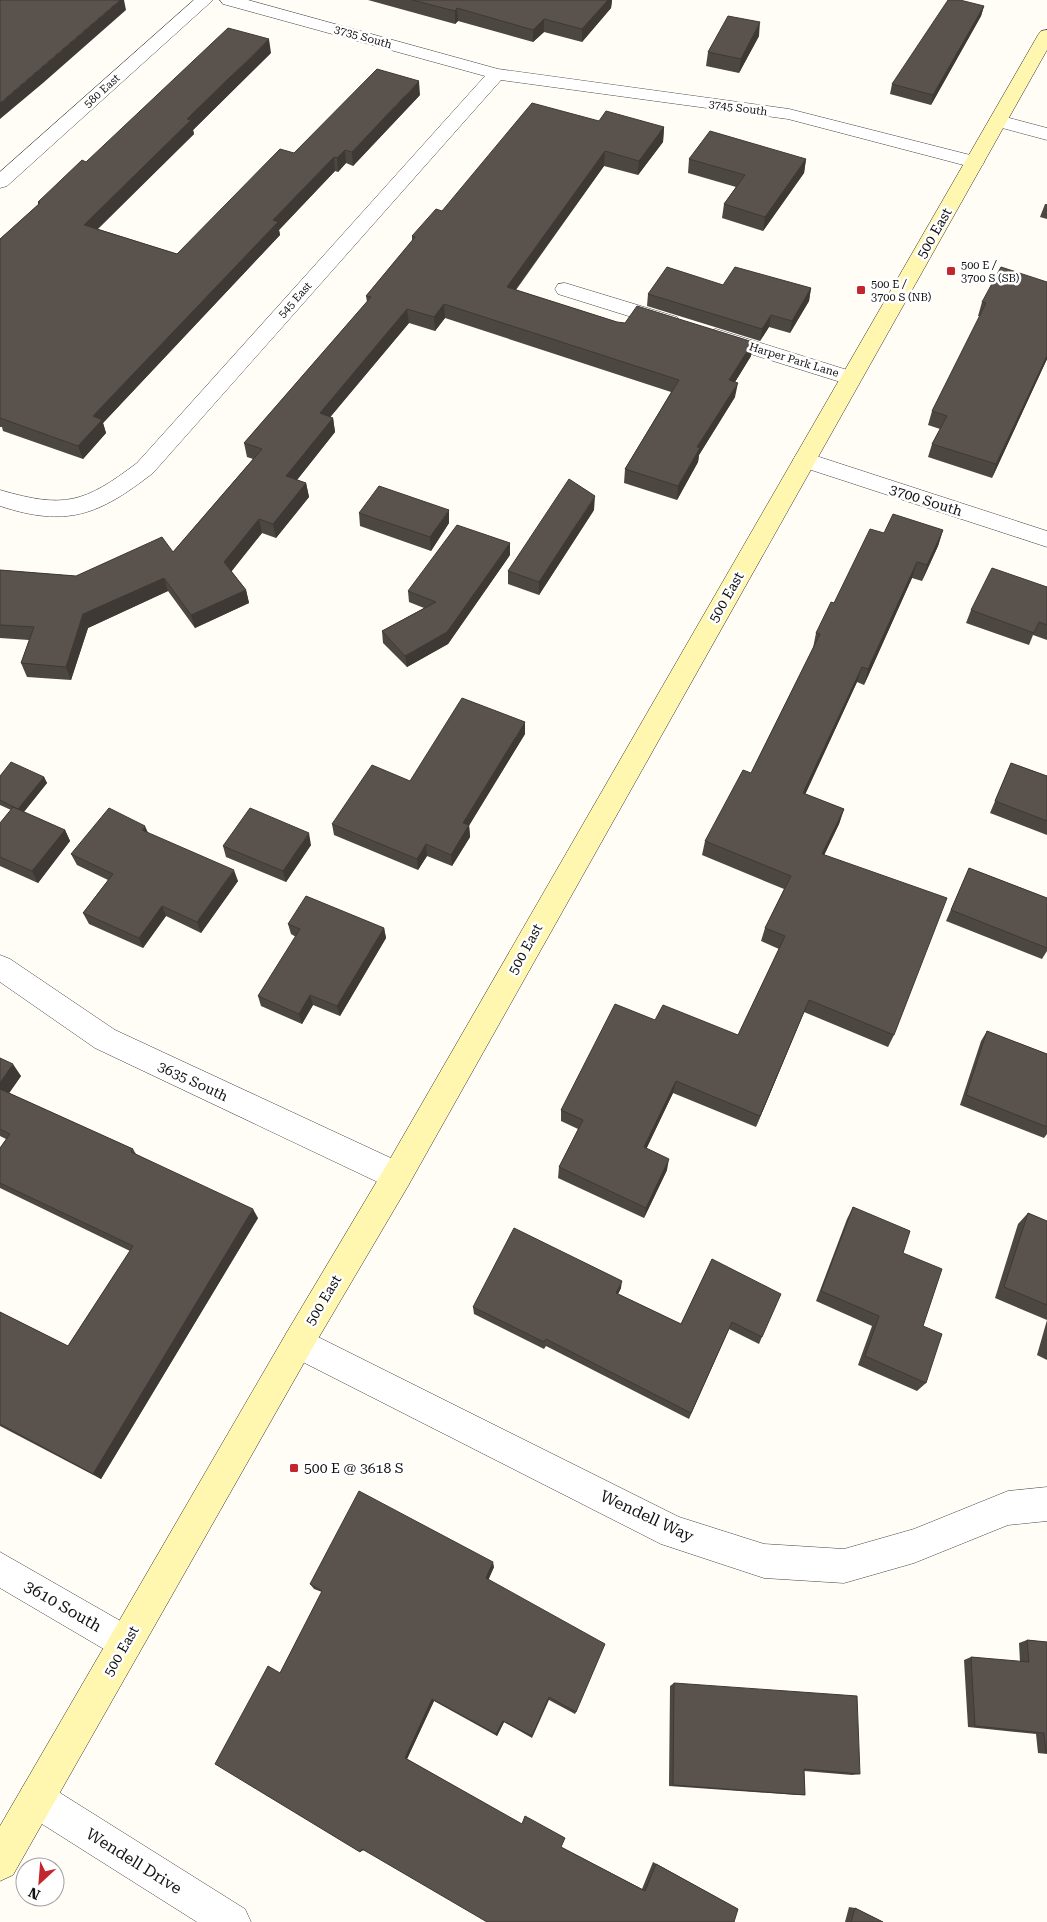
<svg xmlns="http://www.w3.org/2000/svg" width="1047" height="1922" viewBox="0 0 1047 1922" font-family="'Roboto Serif',serif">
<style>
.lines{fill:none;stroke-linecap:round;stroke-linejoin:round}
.street-casing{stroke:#444;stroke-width:1}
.secondary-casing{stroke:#333;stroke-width:1}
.street{fill:#fff;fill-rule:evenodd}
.secondary{fill:#fff6b0;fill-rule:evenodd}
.wall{fill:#4d4742}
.shaded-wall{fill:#3f3936}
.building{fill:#5a524d;stroke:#3f3936}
.poi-dot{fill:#c4262e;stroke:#fff;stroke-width:2}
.labels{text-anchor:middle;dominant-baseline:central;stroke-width:5;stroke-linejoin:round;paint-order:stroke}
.far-street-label{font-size:11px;fill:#111;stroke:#fff}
.far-poi-label{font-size:11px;fill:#111;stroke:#fff;text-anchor:start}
.street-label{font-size:14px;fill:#111;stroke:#fff}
.poi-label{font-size:14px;fill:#111;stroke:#fff;text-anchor:start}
.near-street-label{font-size:16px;fill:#111;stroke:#fff}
</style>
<rect width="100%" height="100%" fill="#fffdf5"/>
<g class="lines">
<g class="street-casing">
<path id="street" d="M194,0H213L7,186L0,188V172Z
M220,0H248L498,69L789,109L982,158L984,162L982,166L975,168L788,119L501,80L153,473C99,515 67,528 0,506V490C65,509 84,503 137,463L485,76L223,4Z
M998,115L1047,128V140L991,125L989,121L991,117Z
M565,283L677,317L680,322L677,327L670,329L558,294L555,289L558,284Z
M716,329L857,373L861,378L857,383L850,385L709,341L706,336L709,331Z
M804,452L1047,531V547L796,465L793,460L796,455Z
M0,955L10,959L115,1030L408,1166L412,1176L408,1186L397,1190L386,1186L95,1048L0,982Z
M298,1327L679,1517L764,1544L844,1549L914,1529L1008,1491L1047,1487V1521L1008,1525L914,1563L844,1583L764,1578L661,1544L287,1354L282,1343L287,1332Z
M0,1552L138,1631L143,1643L138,1655L126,1660L114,1655L0,1588Z
M36,1781L49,1786L245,1909L251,1922H197L23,1812L18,1799L23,1786Z"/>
</g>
<g class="secondary-casing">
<path id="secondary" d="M1047,30V50L408,1186L309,1354L13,1875L0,1881V1826L287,1332L386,1166L1038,35L1041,31Z"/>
</g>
<use href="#street" class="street"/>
<use href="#secondary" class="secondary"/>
</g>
<path class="wall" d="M368,0H612L611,8L582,42L544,32L533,42L458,21L455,24Z
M984,6L981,16L931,105L890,94L892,84Z
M759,36L739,73L706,66L708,52Z
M271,53L193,130L194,134L98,229L177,254L294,153L420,95L353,166L346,163L338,172L335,171L279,230L280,235L103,423L106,433L83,459L3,431L2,427H0V239L38,205V202L86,162Z
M599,121L664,127L663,142L638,175L604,166L516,290L617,322L751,356L735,382V397L699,455L698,462L677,500L624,483L625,469L671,392L445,318L435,331L409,323L330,417L333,418L335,432L297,480L306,483L309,497L276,538L262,533L231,571L246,590L249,603L195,628L168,591L88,628L71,680L27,677L21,663L29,640L0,638V570L76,576L173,552L253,459L247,457L244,443L367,302L366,296L412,241V236L442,211Z
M689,159H806L804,173L763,231L722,218L724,204L736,187L688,173Z
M1045,204H1047V219L1040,217Z
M1047,282V359L992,478L928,457L932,444L940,429L928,425L932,411L980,316H978L982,302Z
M723,285L811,288L809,301L790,333L769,327L760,341L647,306L648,294Z
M594,510L539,595L508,584V571Z
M359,513L449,523L431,551L360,526Z
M943,530L938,546L922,581L912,578L864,685L857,682L805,794L844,809L839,824L824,855L894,1035L888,1047L804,1012L756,1127L673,1093L646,1149L667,1170L644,1218L558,1178L559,1167L578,1129L561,1121V1110L655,1020L738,1035L779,949L761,941L765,928L784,889L702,855L705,841L751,773L813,648L816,633L834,603L884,533Z
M510,555L448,644L407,667L383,643L382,631L424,608L409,602L408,591Z
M1047,587V640L1033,635L1029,645L966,623L971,610Z
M525,734L469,825L470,837L452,866L427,856L418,870L334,835L332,824L410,781Z
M1011,763L1047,776V835L990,813Z
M0,776L44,777L47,783L24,812L65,830L70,841L38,883L0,866V823L11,810L0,805Z
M148,833L238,881L201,933L166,916L143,948L89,924L83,913L108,880L77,865L71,854Z
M311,845L286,882L226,857L223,846Z
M969,868L1047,898V951L1042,959L946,921Z
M288,924L384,928L386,938L340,1016L313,1005L302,1024L261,1006L258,996L296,937L291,934Z
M987,1031L1047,1054V1134L1044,1138L960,1105L981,1041Z
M0,1058L21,1076L9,1093L133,1149L136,1154L258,1218L101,1479L0,1426V1312L68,1346L130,1251L0,1188V1148L6,1139L0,1136Z
M853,1207L903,1253L923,1326L926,1383L917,1391L858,1365L872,1326L816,1301L847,1219Z
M1028,1213L1047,1221V1320L995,1298L1018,1224Z
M712,1259L762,1337L759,1344L729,1329L689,1419L546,1346L544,1349L474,1314L473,1307L621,1288L618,1294L681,1324Z
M1047,1320V1360L1037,1355Z
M494,1567L488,1580L576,1712L575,1714L549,1700L532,1738L504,1722L497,1736L434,1701L407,1759L561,1847L642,1889L653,1862L738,1909L364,1850L360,1852L280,1673L322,1592L314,1589L310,1584Z
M1027,1640L1047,1642V1754L1038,1753L1036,1734L968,1727L964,1660L971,1657L1020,1662L1019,1643Z
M674,1683L860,1774L852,1775L804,1771L805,1795H798L669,1786L670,1686Z
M849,1907L855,1908L883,1922H845Z"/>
<path class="shaded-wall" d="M120,0H124L126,10L43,83L0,119V103Z
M608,0H612L611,8L582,42V29Z
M984,6L981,16L931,105L933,95Z
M457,8L458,21L455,24V11Z
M544,19V32L533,42V30Z
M760,22L759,36L739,73L741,59Z
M269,39L271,53L193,130L194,134L88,238L84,225L187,119Z
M419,81L420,95L353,166L352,152Z
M664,127L663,142L638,175L639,161Z
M345,150L346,163L338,172L337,158Z
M605,151L604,166L507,301V287Z
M334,157L335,171L279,230L280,235L103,423L106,433L83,459L78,446L93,416L273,220Z
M806,159L804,173L763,231L765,217Z
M811,288L809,301L790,333L792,321Z
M444,304L445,318L435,331L434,317Z
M407,309L409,323L322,427L320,413Z
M771,315L769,327L760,341L762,329Z
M753,342L751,356L727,395L729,380Z
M1047,356V359L992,478L996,464Z
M738,383L735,397L699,455L698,462L677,500L678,486L697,447Z
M333,418L335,432L289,490L286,476Z
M306,483L309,497L276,538L273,524Z
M595,496L594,510L539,595V582Z
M449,510V523L431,551L430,537Z
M259,519L262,533L228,576L224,562Z
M943,530L938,546L922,581L927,565Z
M510,543V555L448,644L407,667L405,656Z
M917,562L912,578L864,685L868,669Z
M164,578L168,591L88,628L71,680L66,667L83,614Z
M246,590L249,603L195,628L191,615Z
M862,667L857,682L799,808L803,793Z
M525,722V734L464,834L463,823Z
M44,777L47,783L21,815L18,809Z
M844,809L839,824L818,868L822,854Z
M469,825L470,837L452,866L451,855Z
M145,826L150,837L142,830Z
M65,830L70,841L38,883L32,871Z
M309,833L311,845L286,882L283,871Z
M426,844L427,856L418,870L417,859Z
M234,870L238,881L201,933L197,922Z
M162,906L166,916L143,948L139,938Z
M384,928L386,938L340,1016L337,1006Z
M310,995L313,1005L302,1024L299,1014Z
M809,1000L804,1012L756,1127L760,1116Z
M13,1064L21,1076L5,1099L0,1092V1083Z
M676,1081L673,1093L642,1158L644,1147Z
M669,1159L667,1170L644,1218L646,1208Z
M253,1209L258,1218L101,1479L93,1474Z
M622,1281L621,1288L615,1300L616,1293Z
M493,1562L494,1567L487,1583L486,1578Z
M432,1699L434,1701L407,1759L405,1758Z
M503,1721L504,1722L497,1736L496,1734Z"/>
<path class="building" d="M0,0H120L0,103Z
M412,0H608L582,29L544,19L533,30L457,8L455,11Z
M948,0H960L984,6L933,95L892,84Z
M728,16L760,22L741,59L708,52Z
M228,28L269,39L187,119L191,120L84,225L177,254L280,149L294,153L377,69L419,81L352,152L345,150L337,158L334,157L273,220L278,222L93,416L102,420L78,446L0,418V239L40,203L38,202L82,160L86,162Z
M532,103L599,121L606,111L664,127L639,161L605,151L507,287L617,322L625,323L637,306L753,342L729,380L738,383L697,447L700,448L678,486L625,469L679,380L444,304L434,317L407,309L320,413L333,418L286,476L306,483L273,524L259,519L224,562L246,590L191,615L164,578L83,614L66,667L21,663L34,627L0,625V570L76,576L162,537L173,552L262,449L244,443L371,297L366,296L415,237L412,236L436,209L442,211Z
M710,131L806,159L765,217L724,204L745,175L689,159Z
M667,267L723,285L735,267L811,288L792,321L771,315L762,329L648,294Z
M1001,267L1047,282V356L996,464L932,444L947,416L932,411L986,303L982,302Z
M569,479L595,496L539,582L508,571Z
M379,486L449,510L430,537L359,513Z
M893,514L943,530L927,565L917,562L868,669L862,667L803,793L844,809L822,854L947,898L894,1035L809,1000L760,1116L676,1081L644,1147L669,1159L646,1208L559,1167L583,1120L561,1110L615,1004L655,1020L663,1005L738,1035L785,936L765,928L791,876L705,841L743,770L751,773L820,634L816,633L831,602L834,603L870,529L884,533Z
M457,525L510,543L447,632L405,656L382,631L436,602L408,591Z
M992,568L1047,587V625L1039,622L1034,633L971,610Z
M462,698L525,722L463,823L469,825L451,855L426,844L417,859L332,824L372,765L410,781Z
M11,762L44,777L18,809L0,800V776Z
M1011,763L1047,776V821L995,801Z
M13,807L65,830L32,871L0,857V823Z
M109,808L145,826L142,830L234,870L197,922L162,906L139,938L83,913L113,874L71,854Z
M250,808L309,833L283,871L223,846Z
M969,868L1047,898V948L951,910Z
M306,896L384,928L337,1006L310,995L299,1014L258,996L300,929L288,924Z
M987,1031L1047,1054V1127L966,1095Z
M0,1058L13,1064L0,1083Z
M0,1089L133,1149L131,1152L253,1209L93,1474L0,1424V1312L68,1346L133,1246L0,1183V1148L10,1134L0,1129Z
M853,1207L910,1231L903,1253L942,1269L923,1326L942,1334L926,1383L865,1356L879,1316L821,1291Z
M1028,1213L1047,1221V1305L1004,1287Z
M514,1228L622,1281L616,1293L681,1324L712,1259L781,1294L762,1337L732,1322L691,1413L546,1339L544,1342L473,1307Z
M359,1491L493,1562L486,1578L605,1644L576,1712L549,1697L532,1736L503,1721L496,1734L432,1699L405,1758L522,1824L525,1816L565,1838L561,1847L645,1891L656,1864L738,1909L734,1922H487L362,1849L360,1852L215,1764L268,1666L280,1673L322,1591L310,1584Z
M1027,1640L1047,1642V1752H1046L1044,1733L975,1726L971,1657L1029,1662Z
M674,1683L857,1696L860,1774L804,1769L805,1795L673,1785Z
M855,1908L883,1922H851Z"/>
<g class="poi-dot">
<rect x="946" y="266" width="10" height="10" rx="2.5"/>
<rect x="856" y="285" width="10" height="10" rx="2.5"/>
<rect x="289" y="1463" width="10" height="10" rx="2.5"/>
</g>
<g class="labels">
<g class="far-street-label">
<text transform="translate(363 37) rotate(16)">3735 South</text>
<text transform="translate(102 91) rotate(-42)">580 East</text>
<text transform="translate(738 108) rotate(8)">3745 South</text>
<text transform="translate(295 300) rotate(-48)">545 East</text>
<text transform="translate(794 360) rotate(17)">Harper Park Lane</text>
</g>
<g class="far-poi-label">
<text x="961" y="265">500 E /<tspan x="961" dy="13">3700 S (SB)</tspan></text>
<text x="871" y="284">500 E /<tspan x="871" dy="13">3700 S (NB)</tspan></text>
</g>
<g class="street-label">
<text transform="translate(934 233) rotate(-60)">500 East</text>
<text transform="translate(926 500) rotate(18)">3700 South</text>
<text transform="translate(726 597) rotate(-60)">500 East</text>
<text transform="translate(525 949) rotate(-61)">500 East</text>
<text transform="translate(193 1081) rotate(25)">3635 South</text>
<text transform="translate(323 1300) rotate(-59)">500 East</text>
<text transform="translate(121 1651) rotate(-60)">500 East</text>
</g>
<g class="poi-label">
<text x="304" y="1468">500 E @ 3618 S</text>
</g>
<g class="near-street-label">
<text transform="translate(647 1516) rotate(25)">Wendell Way</text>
<text transform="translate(63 1606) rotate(30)">3610 South</text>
<text transform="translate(134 1861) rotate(32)">Wendell Drive</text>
</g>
</g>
<g transform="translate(40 1882) rotate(206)"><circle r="24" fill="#ffffff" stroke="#a0a0a0"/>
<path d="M0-4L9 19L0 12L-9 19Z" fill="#c4262e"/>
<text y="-8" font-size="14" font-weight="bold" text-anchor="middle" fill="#111111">N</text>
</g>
</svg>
